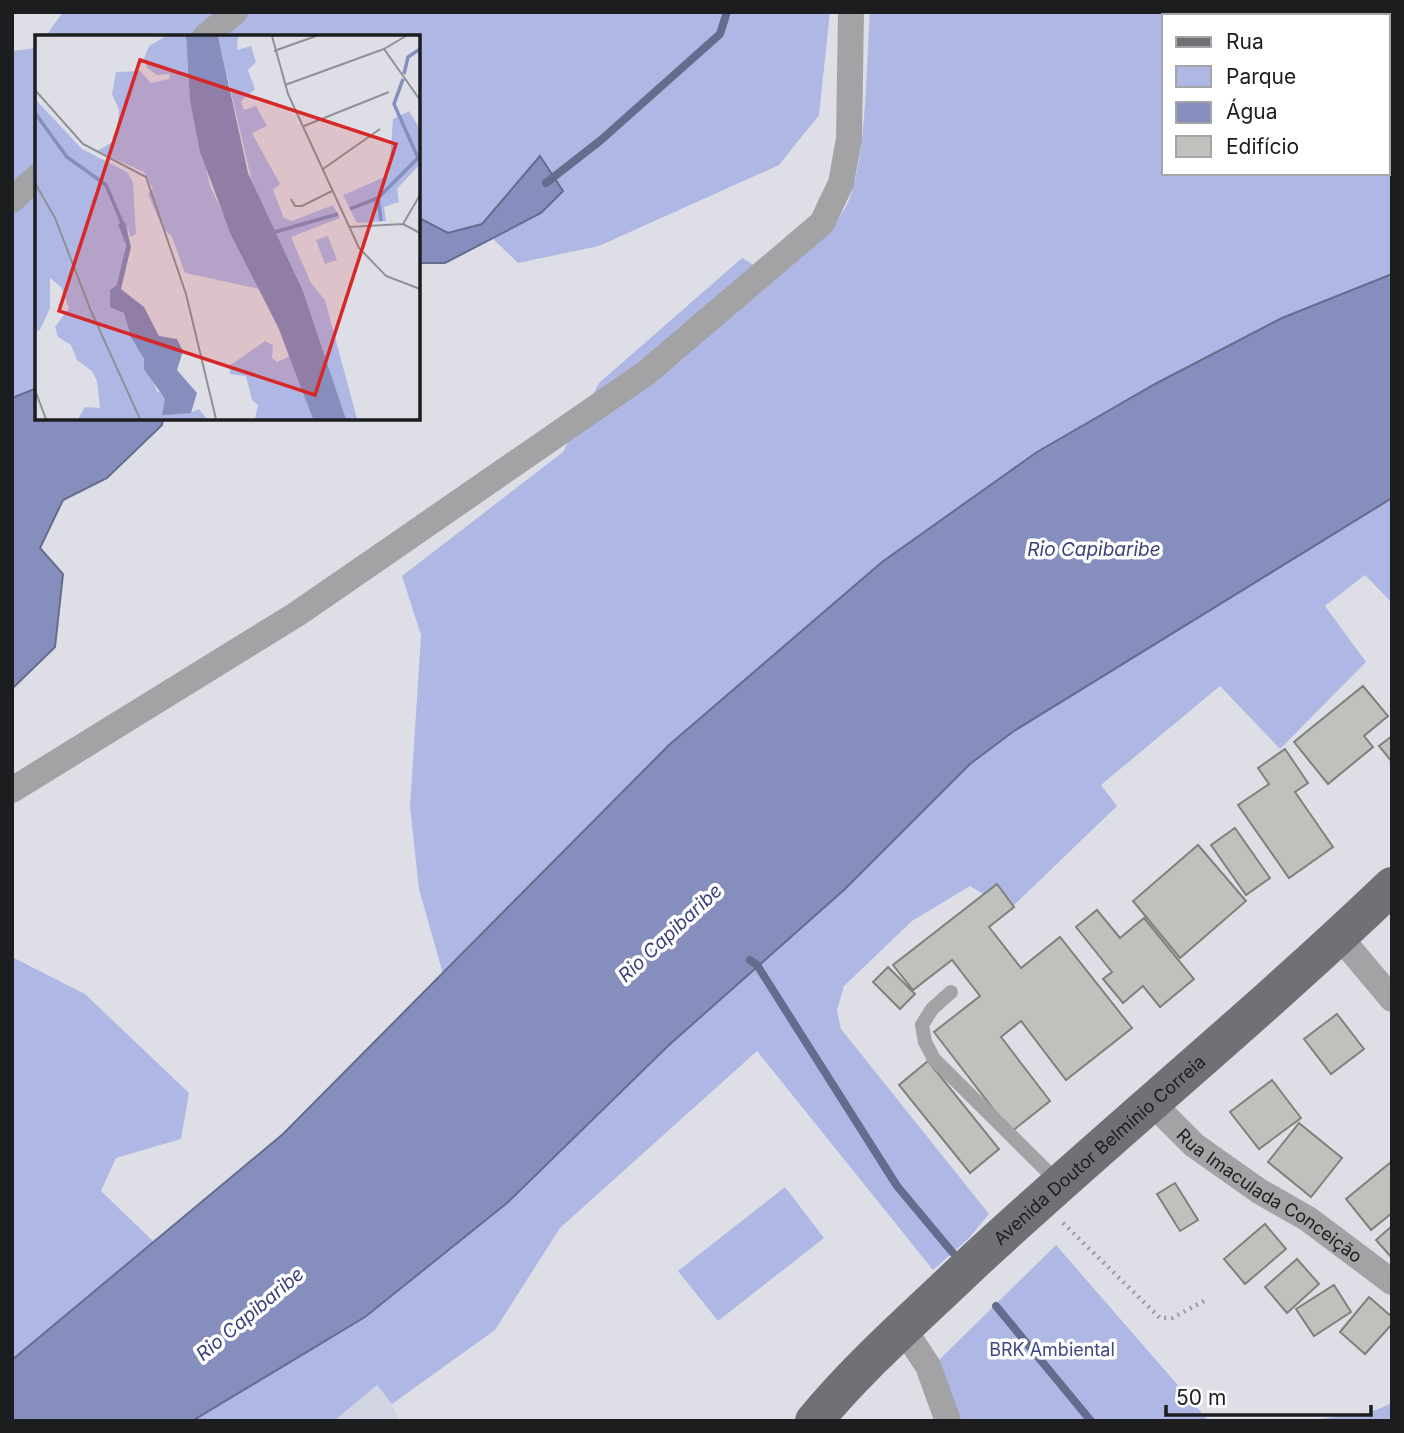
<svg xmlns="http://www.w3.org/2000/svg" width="1404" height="1433" viewBox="0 0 1404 1433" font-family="Inter,sans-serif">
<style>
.built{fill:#d1d4e2}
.green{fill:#afb8e4}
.water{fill:#858ebd;stroke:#666c8e;stroke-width:2}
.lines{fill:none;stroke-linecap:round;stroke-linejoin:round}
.stream{stroke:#666c8e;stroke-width:8}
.building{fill:#bfc2bc;stroke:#7f827c;stroke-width:2}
.path{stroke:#9c9da3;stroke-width:4.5;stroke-dasharray:2 5;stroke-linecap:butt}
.lane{stroke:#a3a3a6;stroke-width:14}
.street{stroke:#a3a3a6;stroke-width:26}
.primary{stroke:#707176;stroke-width:38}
.labels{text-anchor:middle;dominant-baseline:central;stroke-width:7;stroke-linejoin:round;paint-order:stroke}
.street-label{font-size:18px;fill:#1c1d1f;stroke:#fff}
.park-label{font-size:18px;fill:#3f4783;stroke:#fff}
.water-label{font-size:19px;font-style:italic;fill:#3a427d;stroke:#fff}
.inset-river{fill:none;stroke:#858ebd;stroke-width:3.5}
.inset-road{fill:none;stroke:#909196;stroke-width:2}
.view{fill:#d62828;fill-opacity:0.15;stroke:#d62828;stroke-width:3.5}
.inset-edge{fill:none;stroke:#1c1d1f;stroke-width:3.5}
</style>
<rect width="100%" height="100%" fill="#dedfe6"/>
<path class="built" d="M377,1385L392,1404L399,1421H335Z"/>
<path class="green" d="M63,12H830L819,115L779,165L599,246L518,263L492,238L541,213L540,156L482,224L448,234L421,219L418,222V37H45Z
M870,12H1349L1350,16H1164V173H1357L1382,176V173H1388V37L1392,34V274L1282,318L1155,384L1037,452L882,562L669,745L443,974L419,889L410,807L421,635L402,576L563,452L599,383L742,258L775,278C800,258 837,229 849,200C867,155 866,63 870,12Z
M37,48V388L12,398V51Z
M1392,498V603L1365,575L1325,606L1366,662L1280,749L1220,686L1101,785L1117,806L1009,910L970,886L912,921L844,986L837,1010L841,1029L989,1214L969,1238L933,1270L757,1051L560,1228L495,1330L392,1404L377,1385L334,1421H192L365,1317L507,1203L669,1045L845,889L970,764L1013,731Z
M12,957L85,994L189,1093L181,1139L116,1158L101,1191L154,1242L12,1360Z
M785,1187L824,1238L718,1321L678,1271Z
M1056,1245L1209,1421H961L938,1361Z
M1392,1403V1421H1302L1369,1413Z"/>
<path class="water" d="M540,156L563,191L541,213L445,263H418V222L421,219L448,233L482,224Z
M1392,274V498L1014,731L970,764L845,889L669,1045L507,1203L365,1317L192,1421H12V1360L283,1134L669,745L882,562L1037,452L1155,384L1282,318Z
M37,388V418H163L162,425L107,478L63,500L40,548L63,574L55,647L12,689V398Z"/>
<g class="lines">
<path class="stream" d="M546,183L601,140L720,34L727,12
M750,960L757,965L897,1186L953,1253
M996,1306L1091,1421"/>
</g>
<path class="building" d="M1363,686L1388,716L1364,736L1373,747L1328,784L1294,742Z
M1392,736V762L1379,746Z
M1285,749L1308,783L1295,792L1333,847L1289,878L1238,805L1269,784L1258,768Z
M1235,828L1270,878L1246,895L1211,845Z
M1198,845L1246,901L1180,958L1133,901Z
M997,884L1014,907L989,927L1021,968L1060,937L1132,1028L1066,1080L1021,1021L1001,1037L1050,1101L1011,1132L934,1032L980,996L952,960L913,990L893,965Z
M1097,910L1120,938L1144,918L1194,979L1160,1007L1143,986L1123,1003L1103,979L1112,972L1076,927Z
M888,967L915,994L900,1009L873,982Z
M1337,1014L1364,1049L1331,1074L1304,1039Z
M928,1061L999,1149L970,1173L899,1085Z
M1272,1080L1301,1118L1259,1149L1230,1112Z
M1299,1123L1342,1158L1311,1197L1268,1162Z
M1391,1162L1392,1213L1371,1230L1346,1199Z
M1175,1183L1198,1220L1180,1231L1157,1194Z
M1265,1224L1286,1249L1245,1284L1224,1259Z
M1392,1226V1258L1376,1240Z
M1297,1259L1319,1284L1287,1313L1265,1287Z
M1334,1285L1351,1312L1314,1336L1296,1309Z
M1369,1297L1392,1317V1324L1365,1354L1340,1332Z"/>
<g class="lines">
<path class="path" d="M1063,1223L1160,1318H1172L1206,1300"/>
<path class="lane" d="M951,992L932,1009L922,1025L925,1042L934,1059L1058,1182"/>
<g class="street">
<path d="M205,37L235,12"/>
<path d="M12,200L37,177"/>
<path d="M12,790L297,614L646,373L822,223L841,183L849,139L851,12"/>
<path d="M1339,936L1392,999"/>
<path id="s1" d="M1153,1104L1194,1145L1259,1191L1308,1219L1392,1282"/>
<path d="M903,1328L928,1366L948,1421"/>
</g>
<path class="primary" id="s2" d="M814,1421C861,1364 918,1315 971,1264C1109,1136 1255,1017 1392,886"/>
</g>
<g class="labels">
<g class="street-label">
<text stroke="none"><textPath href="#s2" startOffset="394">Avenida Doutor Belmínio Correia</textPath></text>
<text stroke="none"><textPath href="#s1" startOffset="149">Rua Imaculada Conceição</textPath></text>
</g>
<g class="park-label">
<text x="1052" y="1349">BRK Ambiental</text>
</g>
<g class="water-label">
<text x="1094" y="549">Rio Capibaribe</text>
<text transform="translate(670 933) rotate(-43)">Rio Capibaribe</text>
<text transform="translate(250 1314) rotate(-40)">Rio Capibaribe</text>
</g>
</g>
<g transform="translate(35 35)">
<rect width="385" height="385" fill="#dedfe6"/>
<path d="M131,1H151L155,66L175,151L224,254L150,238L137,202L127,192L113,159L118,154L109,137L62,116L79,106L82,96L84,75L77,59L81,37L105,36L116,48L134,44L135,39L122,40L112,33L109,24L114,11ZM183,1H203L202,15L216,11L221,27L213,35L220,54L206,66L209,75L221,71L232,91L217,98L245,149L238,155L249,183L257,186L298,170L305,183L256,202L276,248L290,265L322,384H311L268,256L217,147ZM0,64L47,114L92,137L98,147L101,199L95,202L93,192L81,273L89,278L122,356L155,378L164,374L172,384H43L50,372L65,373L62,346L57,336L42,325L36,310L23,302L20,292L34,273L26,252L15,243V273L5,295L0,296ZM374,76L385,94V129L362,154L364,167L349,172L351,186L322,188L308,160L354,140L358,84ZM293,201L302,225L290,229L281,205ZM230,306L238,310L237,323L242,327L255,321L278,384H220L223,370L217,365L211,341L195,339L194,331Z" fill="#afb8e4"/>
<path d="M151,1H183L213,138L268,256L311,384H278L243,292L196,200L165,117L155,66ZM90,187L96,212L86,254L109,272L124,301L142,304L148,316L142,335L162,358L156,378L127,380L130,364L109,334V324L96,302L89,278L75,272V255L82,250L91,210L83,189Z" fill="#858ebd"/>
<path class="inset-river" d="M369,39L373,22L385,14M0,78L32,122L71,150L88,190M343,163L346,186M315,174L343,163L383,123L359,69L368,44M240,197L303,179"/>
<path class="inset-road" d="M237,1L253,59L324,213L351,241L385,254M349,14L371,1M239,16L281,1M250,50L349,14L385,65M0,55L48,109L111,142L151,259L181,384M269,91L354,57M288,134L345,94M0,148L20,183L56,276L105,384M256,164L260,171H267L297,156M368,189L385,160M314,192L368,189L385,198M0,355L11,384"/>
<path class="view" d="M105,25L361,109L280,360L24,276Z"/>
<rect width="385" height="385" class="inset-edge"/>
</g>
<rect width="1404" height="1433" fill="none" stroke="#1c1d1f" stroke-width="28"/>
<rect x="1162" y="14" width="228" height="161" fill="#ffffff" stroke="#a4a5a5" stroke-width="2"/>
<rect x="1176" y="37" width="35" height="10" fill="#707176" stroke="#a4a5a5" stroke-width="2"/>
<text x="1226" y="49" font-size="21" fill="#1c1d1f">Rua</text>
<rect x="1176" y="66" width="35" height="21" fill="#afb8e4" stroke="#a4a5a5" stroke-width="2"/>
<text x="1226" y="84" font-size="21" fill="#1c1d1f">Parque</text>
<rect x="1176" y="102" width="35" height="21" fill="#858ebd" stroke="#a4a5a5" stroke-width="2"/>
<text x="1226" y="119" font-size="21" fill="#1c1d1f">Água</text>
<rect x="1176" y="136" width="35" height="21" fill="#bfc2bc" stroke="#a4a5a5" stroke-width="2"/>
<text x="1226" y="154" font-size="21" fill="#1c1d1f">Edifício</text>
<path d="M1166 1405v10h205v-10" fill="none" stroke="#1c1d1f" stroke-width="3.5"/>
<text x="1176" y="1405" font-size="21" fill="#1c1d1f" stroke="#ffffff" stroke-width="5" paint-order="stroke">50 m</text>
</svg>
